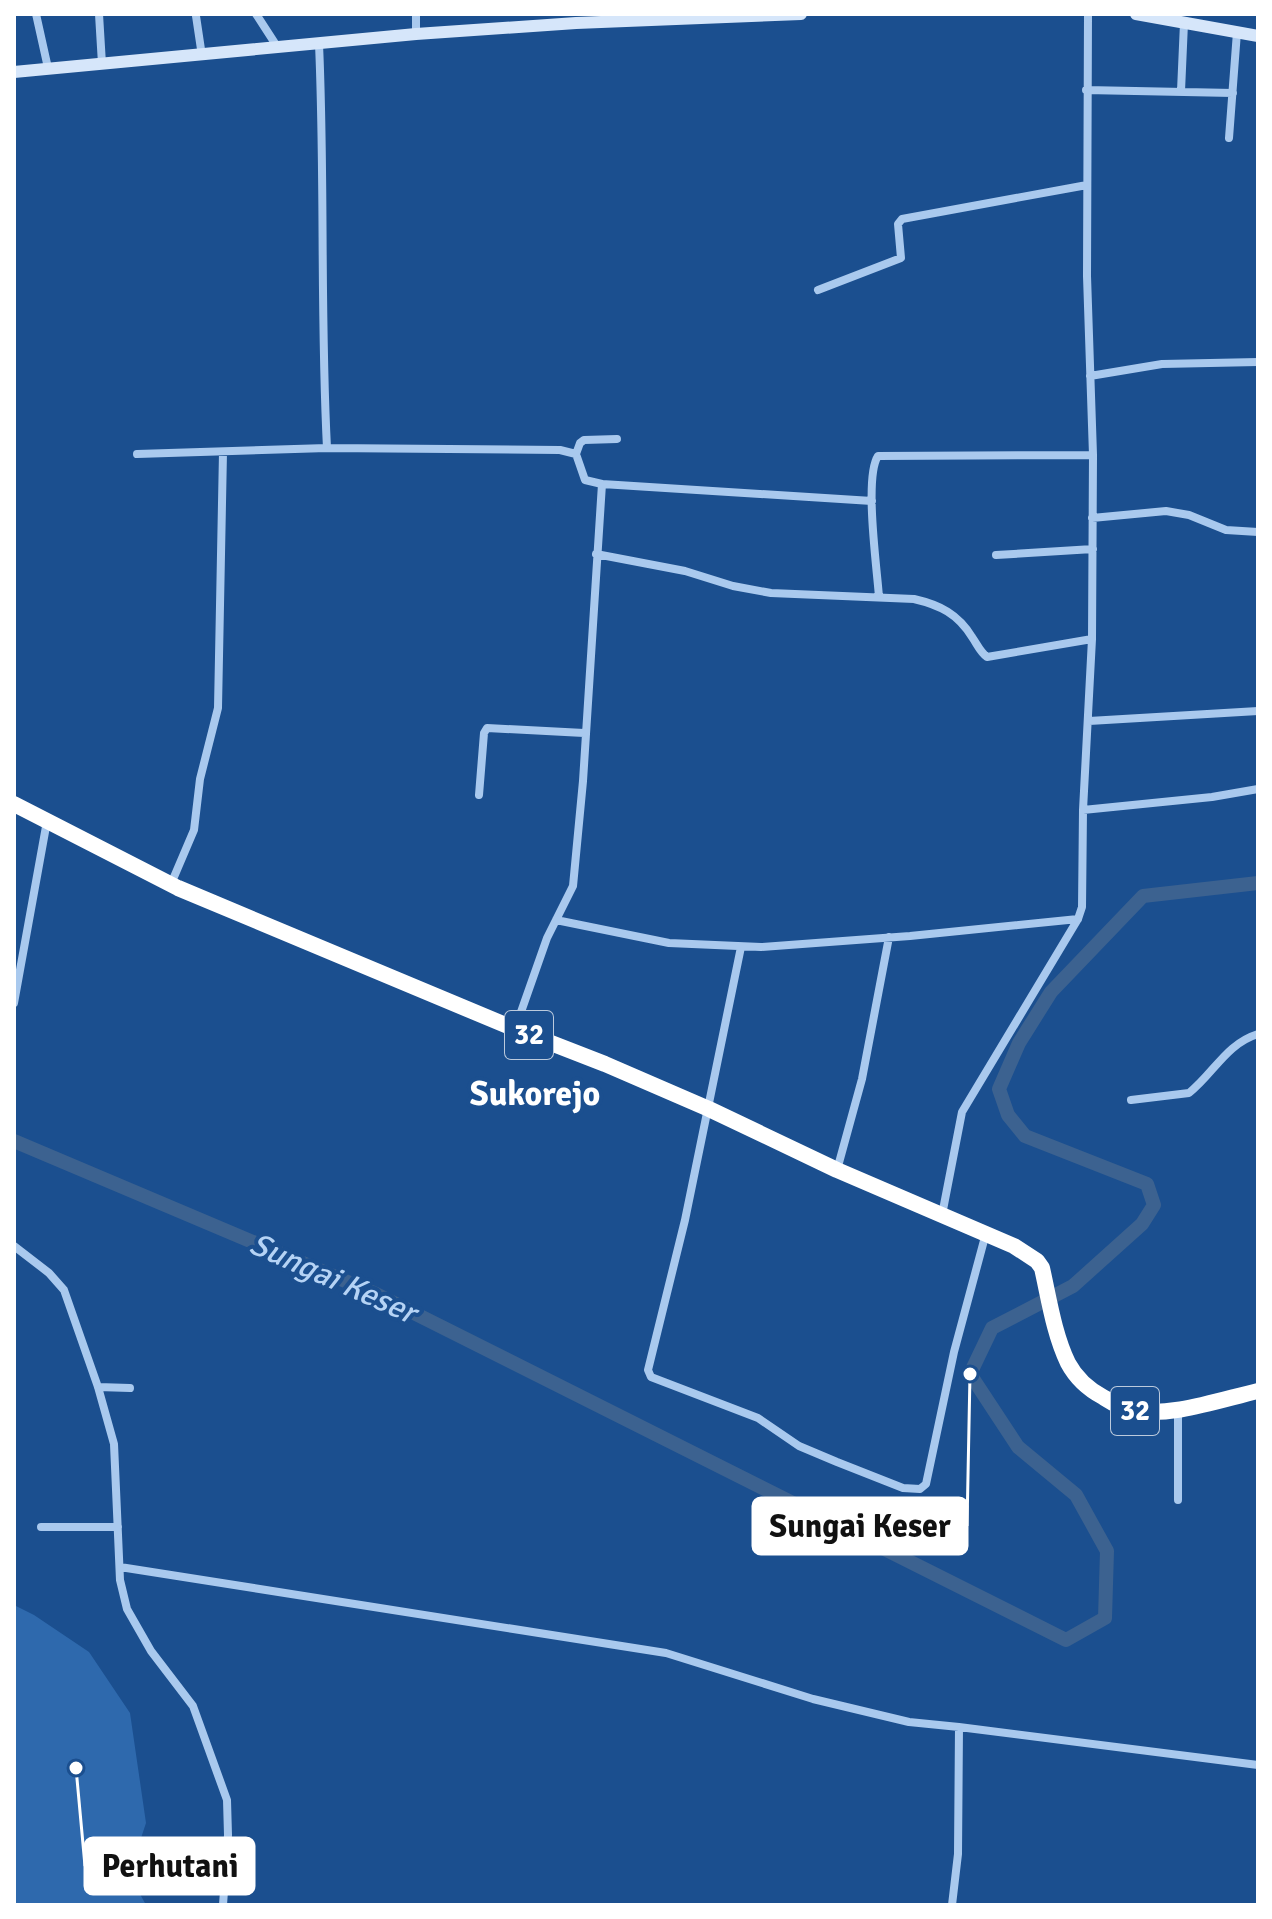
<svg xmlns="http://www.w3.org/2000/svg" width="1272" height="1919" viewBox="0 0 1272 1919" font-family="Signika,sans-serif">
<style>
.green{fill:#2e69ad}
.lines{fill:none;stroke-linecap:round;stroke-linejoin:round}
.river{stroke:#3c6290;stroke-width:14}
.street{stroke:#a9c9ee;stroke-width:8}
.secondary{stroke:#d6e6fa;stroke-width:12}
.highway{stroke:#fff;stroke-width:16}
.labels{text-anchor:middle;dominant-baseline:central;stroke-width:8;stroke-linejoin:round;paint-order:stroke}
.shield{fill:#1b4f8f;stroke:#bbcadd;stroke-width:2}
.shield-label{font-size:28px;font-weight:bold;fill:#fff}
.water-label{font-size:32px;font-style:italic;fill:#b5d3f5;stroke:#1b4f8f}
.quarter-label{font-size:34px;font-weight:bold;fill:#fff;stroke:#1b4f8f}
.leader{fill:none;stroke:#fff;stroke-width:3}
.callout-dot{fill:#fff;stroke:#1b4f8f;stroke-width:3}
.callout{fill:#fff;stroke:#fff;stroke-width:3}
.callout-label{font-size:32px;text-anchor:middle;font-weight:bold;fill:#111}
</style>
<rect width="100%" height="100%" fill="#1b4f8f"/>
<path class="green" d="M14,1605L34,1615L89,1652L130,1713L146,1823L129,1874L146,1905H14Z"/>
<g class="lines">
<path class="river" d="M14,1141L376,1294L1066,1640L1105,1618L1107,1551L1076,1495L1018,1447L970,1374L992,1328L1073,1286L1142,1224L1154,1205L1147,1184L1025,1136L1008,1115L999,1089L1019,1043L1051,992L1143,896L1258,883"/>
<path class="street" d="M36,14L48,68
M99,14L102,64
M256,14L278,48
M416,14V34
M196,16L202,56
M319,44C325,179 320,313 327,448
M1086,90L1233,93
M1181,91L1184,23
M1229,138L1237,32
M818,290L901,258L898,224L902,219L1087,185
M1090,376L1162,364L1258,362
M137,454L327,448L560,450L576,454L585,480L602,484
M576,454L580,443L584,440L617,439
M1092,518L1166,511L1189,515L1226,530L1258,532
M596,554L685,571L733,586L771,593L914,599C940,605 958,614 972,637C977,644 980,652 987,657L1092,639
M996,555L1093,549
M879,597C877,568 864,477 878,456L1093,455
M1089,721L1258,711
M479,795L484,733L487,728L584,733
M1083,810L1212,797L1258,789
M171,884L194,830L200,779L218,708L223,452
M556,920L669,943L761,947L910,936L1078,919
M741,947L685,1220L648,1370L651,1377L758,1418L799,1446L837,1462L903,1488L920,1489L926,1484L954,1352L986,1233
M14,1003L47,821
M515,1029L547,938L573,886L583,781L602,484L872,501
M1131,1100L1189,1093C1214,1073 1226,1044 1258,1034
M837,1170L862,1079L889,937
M942,1215L962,1112L1078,919L1082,907L1083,810L1092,639L1093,455L1087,276L1088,14
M14,1246L49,1273L64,1290L98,1387L114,1444L120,1580L127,1609L151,1651L193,1706L227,1800L228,1835L223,1905
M98,1387L130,1388
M1178,1410V1500
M41,1527H118
M120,1567L666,1653L813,1699L909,1722L959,1727
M952,1905L958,1854L959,1727L1258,1765"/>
<path class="secondary" d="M1136,14L1258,36
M14,72L416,34L576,23L801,14"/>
<path class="highway" d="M14,804L178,888L515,1029L605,1064L709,1109L837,1170L1014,1246L1037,1261L1042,1268C1049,1299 1054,1334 1068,1363C1076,1378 1088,1389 1103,1397C1111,1402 1120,1408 1130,1410C1170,1418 1219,1400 1258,1391"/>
</g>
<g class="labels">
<g class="shield">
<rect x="505" y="1011" width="48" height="48" rx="6"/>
<rect x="1111" y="1387" width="48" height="48" rx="6"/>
</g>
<g class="shield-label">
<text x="529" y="1035">32</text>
<text x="1135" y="1411">32</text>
</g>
<g class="water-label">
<text transform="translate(333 1278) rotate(24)">Sungai Keser</text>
</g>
<g class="quarter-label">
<text x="535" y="1094">Sukorejo</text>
</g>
</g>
<path class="leader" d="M970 1374L967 1526M76 1768L85 1866"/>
<g class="callout-dot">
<circle cx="970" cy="1374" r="8"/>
<circle cx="76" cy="1768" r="8"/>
</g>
<g class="callout">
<rect x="753" y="1498" width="214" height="56" rx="8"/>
<rect x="85" y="1838" width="169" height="56" rx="8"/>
</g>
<g class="callout-label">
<text x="860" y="1537">Sungai Keser</text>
<text x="170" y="1877">Perhutani</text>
</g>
<rect width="1272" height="1919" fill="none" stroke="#ffffff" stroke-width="32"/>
</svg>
